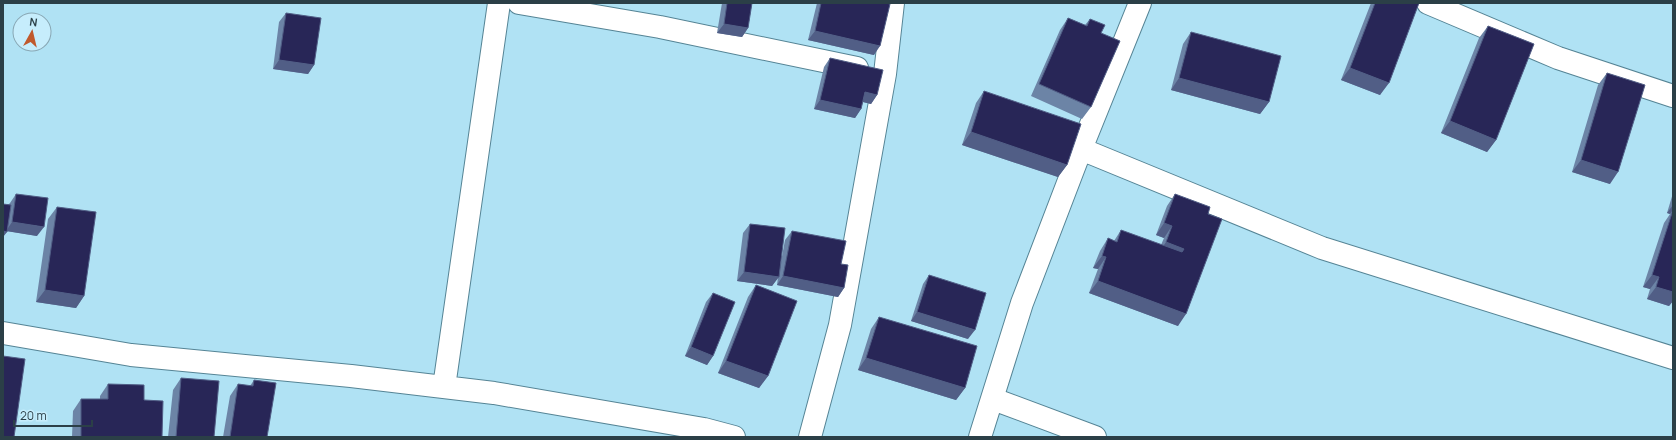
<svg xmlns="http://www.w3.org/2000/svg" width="1676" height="440" viewBox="0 0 1676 440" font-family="Manrope,sans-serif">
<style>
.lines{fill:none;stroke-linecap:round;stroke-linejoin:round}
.minor-casing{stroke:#558495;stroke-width:24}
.minor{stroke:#fff;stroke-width:22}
.wall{fill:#6c84a6}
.shaded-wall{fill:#515e86}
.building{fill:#282657;stroke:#515e86}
</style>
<rect width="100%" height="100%" fill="#b0e2f4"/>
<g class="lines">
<g class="minor-casing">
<path id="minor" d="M519,3L660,27L857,68
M1428,3L1558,58L1673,96
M1081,149L1322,248L1673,358
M3,333L131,355L351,376L494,393L704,429L734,437
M444,387L499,3
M993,399L1095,437
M810,437L840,325L885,74L893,3
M980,437L1022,303L1081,149L1140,3"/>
</g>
<use href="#minor" class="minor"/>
</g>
<path class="wall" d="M722,3H752L748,28L742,37L717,33Z
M817,3H886L874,55L808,40Z
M1371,3H1419L1380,95L1341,80Z
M286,13L314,65L308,74L273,69L279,22Z
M1068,18L1085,25L1090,19L1101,33L1091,107L1082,119L1031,96L1060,30Z
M1488,26L1496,140L1487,152L1441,133L1479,38Z
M1191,32L1269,102L1260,114L1171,90L1183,44Z
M830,58L877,95L871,104L863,102L861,109L855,118L814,109L824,67Z
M1607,73L1610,184L1572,172L1598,85Z
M984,91L1067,165L1058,177L962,145L976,103Z
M1673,193V301L1669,306L1647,299L1650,289L1643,287L1664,223L1670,214L1667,213Z
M16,194L37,236L7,231L3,237V204H9L10,203Z
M1175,194L1208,214L1178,326L1089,293L1098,269L1093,268L1100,251L1108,238L1114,241L1121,230L1161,245L1164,238L1156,235L1167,206Z
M57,207L84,296L76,308L36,302L48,219Z
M750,224L779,273L785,240L792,231L841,264L844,288L838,297L777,285L778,277L772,286L737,281L743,233Z
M929,275L968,339L911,321L923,284Z
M756,285L768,376L759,388L718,373L748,297Z
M713,293V356L707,365L685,356L706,302Z
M879,317L965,388L956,400L858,370L871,329Z
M181,378L214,437H168L173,390Z
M254,380L267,437H223L230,396L238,384L250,386Z
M108,384L144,400L162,437H72L73,411L81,399H100V396Z"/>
<path class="shaded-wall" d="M724,24L748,28L742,37L717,33Z
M815,31L880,46L874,55L808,40Z
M279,60L314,65L308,74L273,69Z
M1350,68L1389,83L1380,95L1341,80Z
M1179,78L1269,102L1260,114L1171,90Z
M865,92L877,95L871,104L859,101Z
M820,100L861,109L855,118L814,109Z
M1450,121L1496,140L1487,152L1441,133Z
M971,132L1067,165L1058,177L962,145Z
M1581,160L1618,172L1610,184L1572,172Z
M1673,205V215V210L1670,214L1667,213Z
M12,222L44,227L37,236L6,231Z
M1164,223L1172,226L1164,238L1156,235Z
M3,231L7,232L3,237Z
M1166,242L1184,249L1175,261L1158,254Z
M1102,256L1106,257L1098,269L1093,268Z
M744,272L779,277L772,286L737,281Z
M1652,275L1659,277L1650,289L1643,287Z
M783,276L844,288L838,297L777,285Z
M1098,281L1186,314L1178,326L1089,293Z
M1656,287L1673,292V301L1669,306L1647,299Z
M45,290L84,296L76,308L36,302Z
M917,312L975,330L968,339L911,321Z
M691,347L713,356L707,365L685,356Z
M866,358L965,388L956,400L858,370Z
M726,361L768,376L759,388L718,373Z"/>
<path class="building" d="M727,3H752L748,28L724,24Z
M821,3H886L890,4L880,46L815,31Z
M1375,3H1419L1389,83L1350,68Z
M286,13L321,18L314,65L279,60Z
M1068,18L1087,26L1090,19L1105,25L1101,33L1120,41L1091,107L1039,84Z
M1488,26L1534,44L1496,140L1450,121Z
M1191,32L1281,56L1269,102L1179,78Z
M830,58L883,70L877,95L865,92L861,109L820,100Z
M1607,73L1645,85L1618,172L1581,160Z
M984,91L1081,124L1067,165L971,132Z
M16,194L48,198L44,227L12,222Z
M1175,194L1210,207L1208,214L1222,219L1186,314L1098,281L1106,257L1102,256L1108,238L1117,242L1121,230L1182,252L1184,249L1166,242L1172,226L1164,223Z
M3,204L11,205L7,232L3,231Z
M57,207L96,212L84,296L45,290Z
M1673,210V292L1656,287L1659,277L1652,275Z
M750,224L785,228L779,277L744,272Z
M792,231L846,241L841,264L848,265L844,288L783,276Z
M929,275L986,293L975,330L917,312Z
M756,285L797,301L768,376L726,361Z
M713,293L735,302L713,356L691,347Z
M879,317L977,346L965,388L866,358Z
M3,356L25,359L14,437H3Z
M181,378L219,381L214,437H176Z
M254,380L276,383L267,437H230L238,384L253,386Z
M108,384L144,385V400L163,401L162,437H81V399H108Z"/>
<rect width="1676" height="440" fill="none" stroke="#2b3f47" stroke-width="8"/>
<g transform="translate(32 32) rotate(8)"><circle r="19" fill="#c6edfc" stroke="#88a7b4"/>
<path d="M0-3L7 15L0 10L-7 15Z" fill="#c0592d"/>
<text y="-6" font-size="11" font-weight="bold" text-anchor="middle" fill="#2b3f47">N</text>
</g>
<path d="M14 420v6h78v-6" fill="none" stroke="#2b3f47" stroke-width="2"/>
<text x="20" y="420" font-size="12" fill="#2b3f47" stroke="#c6edfc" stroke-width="3" paint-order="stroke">20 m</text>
</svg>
